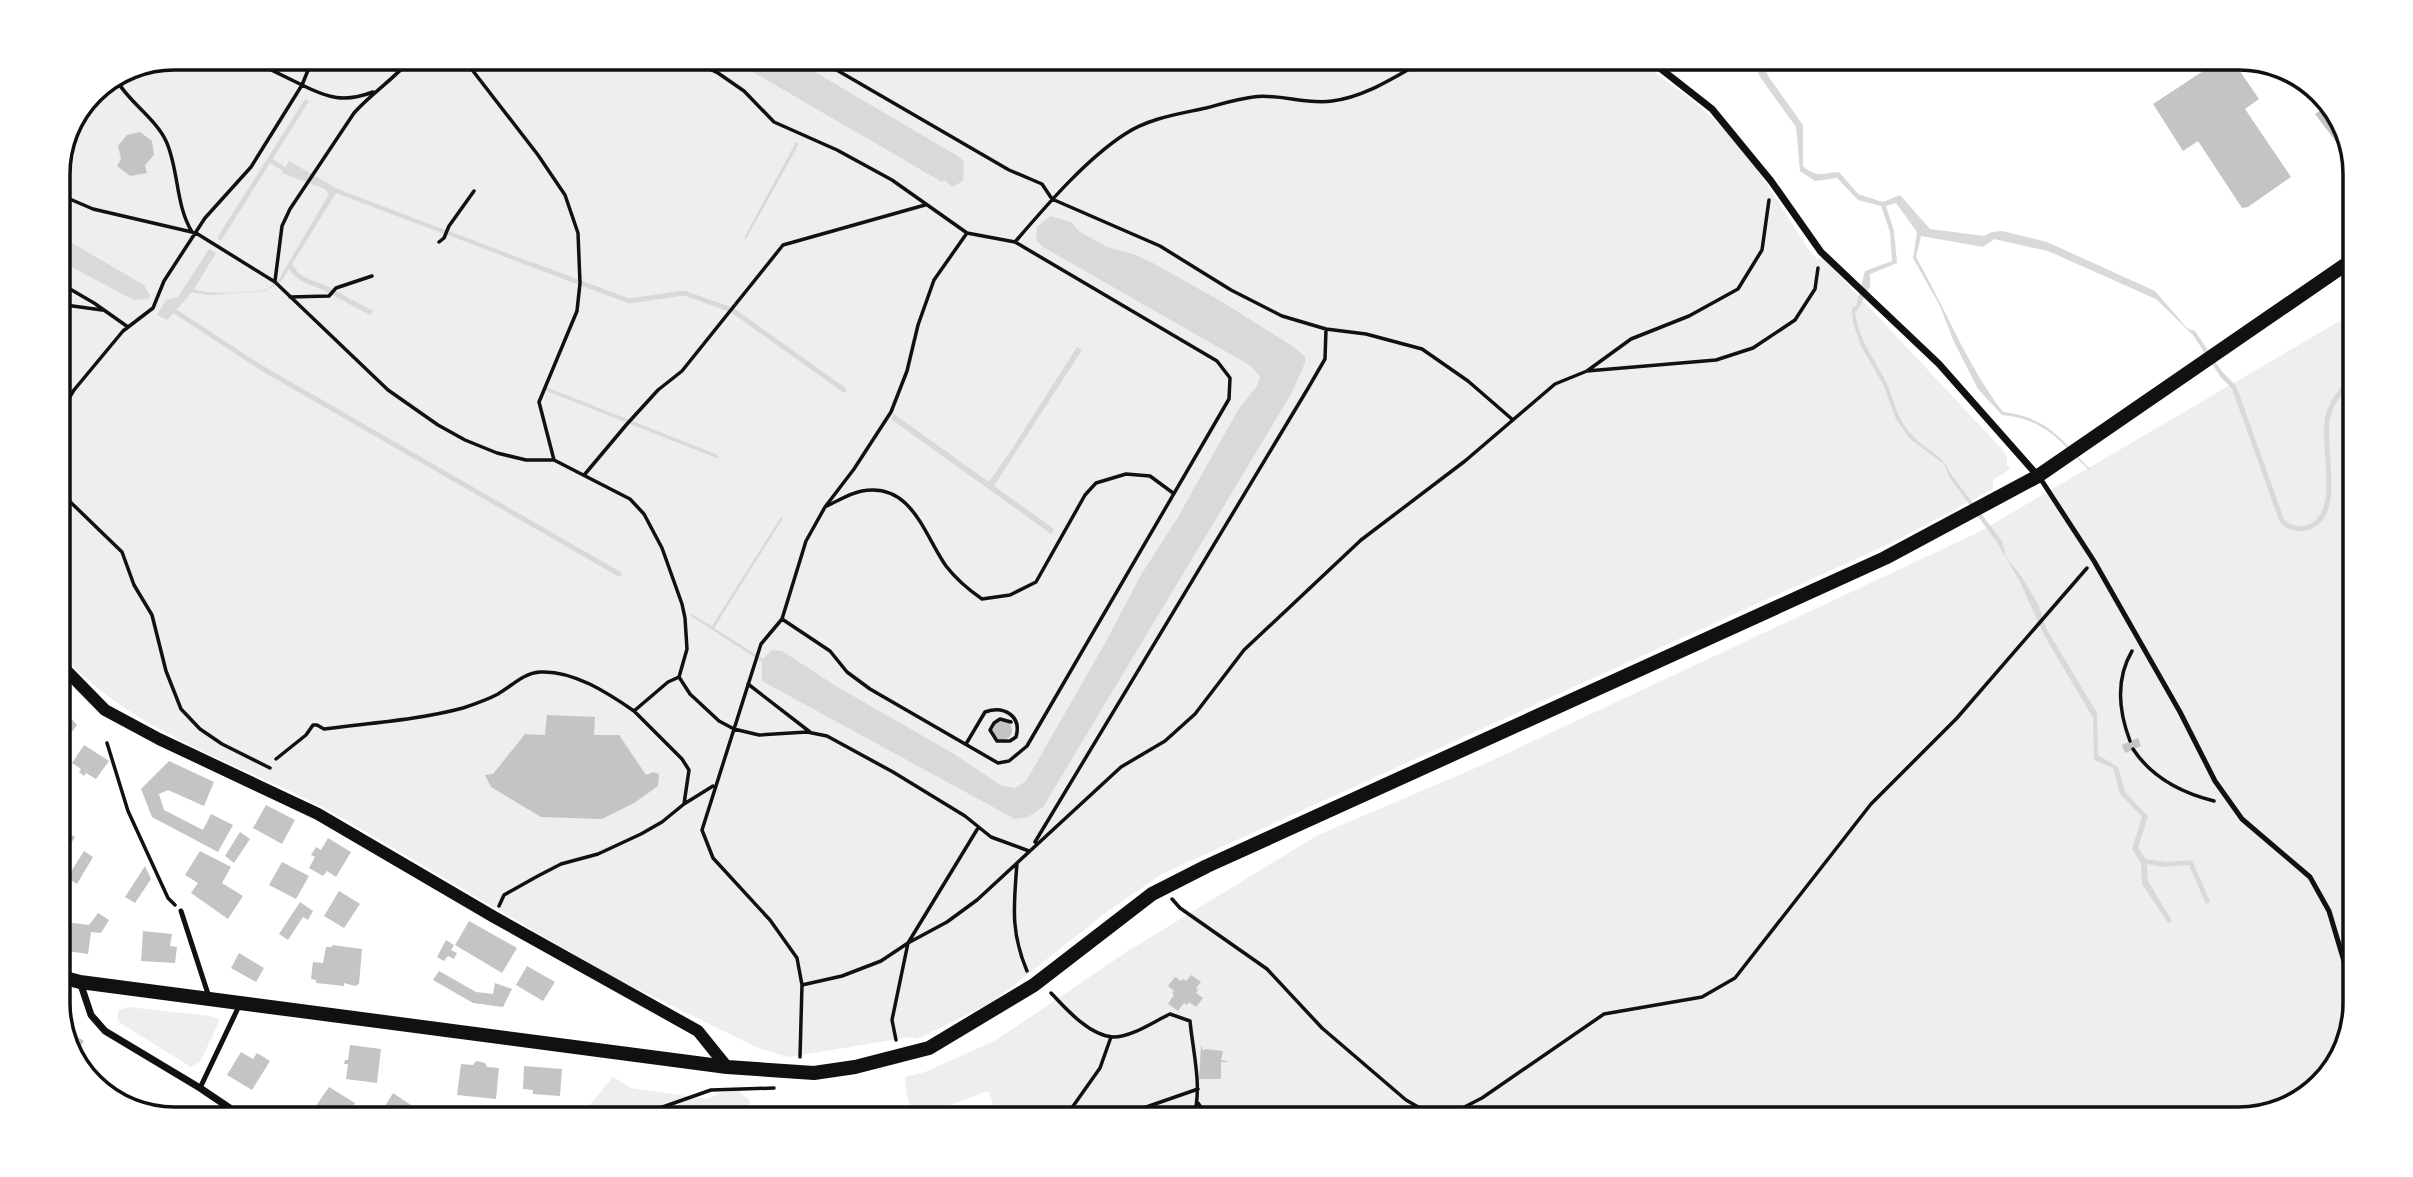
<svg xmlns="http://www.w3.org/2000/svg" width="2413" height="1177" viewBox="0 0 2413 1177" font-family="Overpass,sans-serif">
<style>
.green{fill:#eee}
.water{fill:#d9d9d9}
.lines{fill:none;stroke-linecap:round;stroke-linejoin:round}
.stream{stroke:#d9d9d9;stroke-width:5}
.building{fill:#c4c4c4}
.path{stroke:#111;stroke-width:3.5}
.service{stroke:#111;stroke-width:5}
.minor{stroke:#111;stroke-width:7}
.tertiary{stroke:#111;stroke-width:12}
.secondary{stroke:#111;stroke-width:14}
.rim{fill:none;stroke:#111;stroke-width:3.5}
</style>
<rect width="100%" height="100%" fill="#fff"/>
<path class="green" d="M174,58H1636C1660,77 1686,94 1709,115C1750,152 1778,202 1808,249L1817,259L1822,257L2003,450L2007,458V465L2010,469L1993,480V489L1893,542L1162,874L1108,911L1004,993L983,1007L917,1039L910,1037L789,1057L760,1049L611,976L335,814C253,769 159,742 88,680C77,671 68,660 58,649V167L92,91Z
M2355,312V1003L2343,1054L2303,1100L2240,1119H999L988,1091L937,1110L939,1119H919C908,1105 906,1095 905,1077L925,1072L996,1040L1128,951L1318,835L1480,766L1979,532Z
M128,1007L211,1016L219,1019V1022L200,1062L191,1067L120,1023L117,1017L119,1010Z
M613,1077L631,1088L707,1099L735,1087L751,1102L739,1119H578Z"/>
<path class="water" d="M729,58H791L956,155L964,161L963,181L952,187L945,180L942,182Z
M1752,58H1760L1768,76L1803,125V166C1815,178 1824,173 1839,172L1858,194L1883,202L1900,195L1930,229L1984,236L1992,232L2002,231L2047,242L2155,291L2187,328L2195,331L2223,373L2220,376L2193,335L2156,299L2048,251L1994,239L1983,247L1921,236L1916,257C1945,308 1967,365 2003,412C2047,417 2061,439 2090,469H2088C2059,441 2046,419 2002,415L1978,389L1954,342L1940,306L1913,258L1917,232L1896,203L1886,206L1894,231L1897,263L1870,274V286L1858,310L1855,311C1858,341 1876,360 1888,386C1895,404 1898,421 1912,435C1924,449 1944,455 1950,473L2002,541L2006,557L2022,577L2038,604L2046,628L2097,713L2098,755L2118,767L2125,792L2148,816L2138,848L2146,859L2167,862L2192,860L2210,902L2206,904L2189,865L2162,867L2147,864L2148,881L2172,921L2168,923L2142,884L2141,863L2132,849L2142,817L2120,794L2113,768L2094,760L2093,718L2044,635L2020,582L1998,544L1950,478L1944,464L1910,439L1896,419L1883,384L1862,348L1853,323L1852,308L1856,306L1865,271L1892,261L1890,232L1881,206L1858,200L1837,178L1815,181L1800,171L1796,127L1760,77Z
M305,99L309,101L221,241L217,238Z
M796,142L799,144L746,239L744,238Z
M289,161L338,189L445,230L444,234L336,193L281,282L265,291L208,295L192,292L167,320L157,315L166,300L178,297L209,249L216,253L194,289C204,295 255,293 267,289C270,288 275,282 279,279L329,194L325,189L282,173Z
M1050,216L1071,222L1080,232L1107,247L1133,254L1153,263L1224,303L1294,347L1305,357V363L1291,394L1043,807L1028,817L1015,819L762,681V662L691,616V614L712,626L781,517L783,518L714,628L763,659L772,650L782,651L836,686L954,754L1002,786L1016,788L1026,781L1104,645L1141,575L1178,517L1238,410L1257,386L1260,377L1251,366L1043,247L1036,240L1037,227Z
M449,231L538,265L537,269L448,235Z
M58,235L144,285L150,296L148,299L134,300L58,260Z
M1077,347L1082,350L994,486L1054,529L1051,534L891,419L894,414L989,482L1012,449Z
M546,387L718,455L719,459L544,390Z"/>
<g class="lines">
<path class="stream" d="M270,160L289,172
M533,265L629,301L684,293L732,310L844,390
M291,267C300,283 315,282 329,290C343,298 356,305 370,312
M170,308L260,367L619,574
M2222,375L2234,387L2282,521C2289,528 2296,530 2306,528C2346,518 2320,443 2328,416C2332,400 2343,388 2355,376"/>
</g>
<path class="building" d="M398,58L404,63L397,71L391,65Z
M2223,58H2231L2259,99L2245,109L2291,177L2248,207L2242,208L2198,141L2183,151L2153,104Z
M2330,104L2335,109L2347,142L2340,147L2315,114Z
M140,132L152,141L154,155L145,165L147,173L130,176L117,166L121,159L118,146L127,135Z
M58,703L77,725L58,751Z
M547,715L595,717L594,735H619L646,775L653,772L659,774L658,786L634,803L602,819L541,817L491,787L485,775L493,774L525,734L545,735Z
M992 730a10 10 0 1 1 20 0a10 10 0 1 1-20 0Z
M2138,738L2141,746L2125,753L2122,745Z
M84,745L109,761L96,779L86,773L84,776L79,772L81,769L72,763Z
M169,761L214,782L204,806L168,790L159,794L164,810L203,830L211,814L233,825L218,852L152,817L141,789Z
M266,805L295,820L282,844L253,828Z
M62,829L75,837L58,864V836Z
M240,832L250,839L234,863L225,856Z
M328,838L351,852L336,877L327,871L323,876L309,868L315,857L311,855L316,847L321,850Z
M84,851L93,857L77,884L67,878Z
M200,851L231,867L222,883L243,896L228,919L191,893L198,883L185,875Z
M282,862L309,876L296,899L269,885Z
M145,866L151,879L135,903L125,897Z
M339,891L360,904L344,928L324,916Z
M300,902L313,911L308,920L303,917L288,940L279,934Z
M98,913L109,920L101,933L91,932L88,954L60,950L62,938H58V921L89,925Z
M469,921L517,948L502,973L455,945Z
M143,931L172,934L170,946L177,947L175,963L141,961Z
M446,940L454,945L451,950L457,953L454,959L448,956L444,961L437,957Z
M332,945L362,949L359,984L355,986L344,983V986L316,983V980L311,979L313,962L323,963L326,947H332Z
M239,953L264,968L256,982L231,968Z
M527,966L555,982L543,1001L516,985Z
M439,971L476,992L493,994L495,983L512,989L503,1007L473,1003L433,980Z
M1191,975L1201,982L1196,988L1198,990L1196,993L1203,998L1196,1007L1189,1002L1187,1005L1184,1003L1178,1011L1168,1004L1174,995L1172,993L1174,991L1168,986L1175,977L1181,981L1183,979L1186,981Z
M64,1028L84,1041L74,1057L65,1032Z
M350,1045L381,1049L377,1083L346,1079L348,1064H344L345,1060H348Z
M1201,1045L1203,1051L1205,1049L1223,1051L1221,1060L1227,1061V1062H1221V1079H1199Z
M241,1052L253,1059L257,1053L270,1061L252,1090L227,1075Z
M476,1061L485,1063L487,1067L499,1068L496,1099L457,1095L461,1064L473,1065Z
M524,1066L562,1069L560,1096L533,1094V1090L523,1089Z
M329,1087L355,1103L345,1119H307Z
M393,1093L411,1105L402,1119H380L372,1114L374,1110L380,1114Z"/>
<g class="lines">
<path class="path" d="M313,58L302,85C328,98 344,103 373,92
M463,58L538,155L565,195L578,233L580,283L577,311L539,402L554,460
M677,58L697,63L718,73L744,91L774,122L837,150L892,180L967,233
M816,58L1009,170L1042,184L1052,199L1160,246L1231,290L1282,316L1326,329L1366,334L1422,349L1468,381L1513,420
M117,81C130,103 155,118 166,141C179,169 175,204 192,232
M58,194L93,209L196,233L275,282L388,390L438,425L465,440L497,453L526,460H554L630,499L644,514L662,548L682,604L685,618L687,649L679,677L668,682L634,711L682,759L689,770L684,804L662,822L641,834L598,854L561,864L536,877L504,895L499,906
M439,242L444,238L449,226L474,191
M1015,242C1046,206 1085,160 1125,134C1149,118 1179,114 1206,108C1221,104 1237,99 1253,97C1279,93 1305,105 1332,101C1367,97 1399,74 1429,58
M275,281L282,226L290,209L354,113C372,93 394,79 412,58
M58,282L94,303L128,327
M290,297L329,296L336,288L372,276
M58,304L102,310
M1587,371L1631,339L1689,316L1738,289L1762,250L1769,200
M58,416L74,390L123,331L153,308L164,281L205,218L251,167L302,85L247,58
M585,474L627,424L658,390L682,371L783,245L925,205
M58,490L122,552L134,585L152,615L166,671L181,709L200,729L222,744L270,768
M827,506C838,501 850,493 862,491C912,482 924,535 946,566C956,579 969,590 982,599L1010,595L1036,582L1085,495L1096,483L1126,474L1150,476L1173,493
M782,619L830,651L847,672L870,689L998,763L1009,761L1027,746L1229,399L1230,378L1217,361L1015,242L967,233L934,280L918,325L907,371L891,412L854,469L825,507L806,541L782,619L761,644L702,830L713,858L770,920L797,958L802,985L800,1057
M679,677L690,694L719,721L734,729L759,735L807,732L827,736L893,772L965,816L991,837L1029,851
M748,684L810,732
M2130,741C2119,712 2115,680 2132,651
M107,743L128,811L168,898L175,905
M966,744L985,712C1004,705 1022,716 1016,737L1010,741H997L990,730L994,723L1000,719L1011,722
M2133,749C2152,778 2182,793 2214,801
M276,759L306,735L313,725H317L324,729C370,723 418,720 463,708C475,704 487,700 498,694C512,686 523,673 540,672C573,670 608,693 634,711
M684,804L713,786
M1035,842L1307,390L1325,359L1326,329
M1017,863C1014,904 1010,931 1027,971
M1172,899L1180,908L1267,969L1322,1028L1406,1100L1439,1119
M802,985L842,976L881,961L908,943L978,828
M1051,993C1066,1009 1090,1036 1113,1037C1132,1037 1153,1022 1170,1014L1190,1021C1193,1053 1203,1088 1193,1119
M896,1040L892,1020L908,943L947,922L977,900L1121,767L1165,741L1195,714L1244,650L1361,540L1465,461L1555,384L1587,371L1716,360L1753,348L1795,320L1815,289L1818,268
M1198,1103L1209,1119
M657,1109L659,1119
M1066,1116L1098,1108L1132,1112L1198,1089
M642,1119L657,1109L711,1090L774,1088
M1064,1119L1100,1068L1111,1037
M1441,1119L1482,1098L1604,1014L1702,997L1735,978L1871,804L1957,718L2087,568"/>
<path class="service" d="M2040,478L2094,561L2180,712L2215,781L2242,819L2310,877L2329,911L2355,998
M181,911L209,997
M200,1088L239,1006"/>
<path class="minor" d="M1647,58L1712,109L1771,181L1821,252L1939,364L2038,476
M80,982L91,1015L105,1031L200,1088L246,1119"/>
<path class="tertiary" d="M58,662L105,710L159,739L318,814L494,917L698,1031L727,1067"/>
<path class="secondary" d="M58,976L80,982L727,1067L814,1073L855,1067L929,1048L1034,985L1152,894L1207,866L1885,558L2038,476L2355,258"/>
</g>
<path d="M0 0H2413V1177H0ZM174 70H2239A104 104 0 0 1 2343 174V1003A104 104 0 0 1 2239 1107H174A104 104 0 0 1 70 1003V174A104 104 0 0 1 174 70Z" fill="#fff" fill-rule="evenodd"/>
<path class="rim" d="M174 70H2239A104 104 0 0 1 2343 174V1003A104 104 0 0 1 2239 1107H174A104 104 0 0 1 70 1003V174A104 104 0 0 1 174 70Z"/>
</svg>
